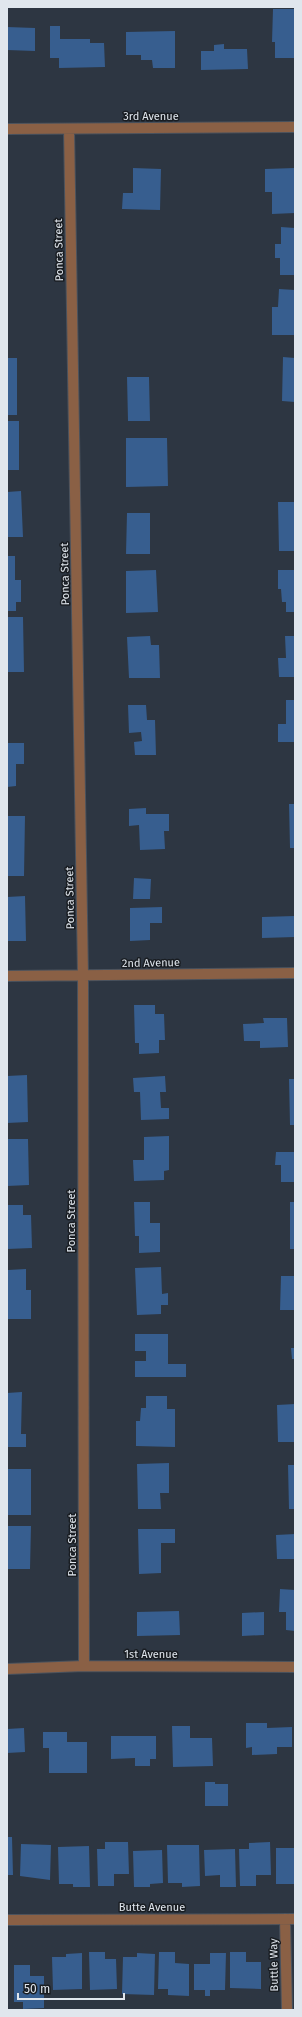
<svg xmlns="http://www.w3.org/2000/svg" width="302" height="2017" viewBox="0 0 302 2017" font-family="'Fira Sans',sans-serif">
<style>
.building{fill:#375e8f}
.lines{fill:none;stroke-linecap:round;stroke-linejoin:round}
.minor-casing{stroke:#4a525d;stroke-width:12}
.minor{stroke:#8a6045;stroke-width:10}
.labels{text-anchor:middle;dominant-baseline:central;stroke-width:3;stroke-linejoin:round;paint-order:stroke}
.street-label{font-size:11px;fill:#e0e6ed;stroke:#191d22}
</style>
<rect width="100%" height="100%" fill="#2d3642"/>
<path class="building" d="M273,9H295V58H275V42H272Z
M50,26H60V39H90V43H104L105,67L59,68V58H50Z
M7,27L35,28V51L7,50Z
M175,31V68H153L152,60H141V55H126V32Z
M224,44V49H247L248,69L201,70V51H214V45Z
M133,168L161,169L160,210L122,209L123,193H133Z
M295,168V213L272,214V192H265V169Z
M281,227L295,228V275H280V258H275V244H281Z
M279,289L295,290V335H272V307H278Z
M283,357L295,358V402L282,401Z
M7,358H17V415H7Z
M127,377H149L150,421H128Z
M7,421H19V470H7Z
M126,438H167L168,486L126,487Z
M21,491L23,537H7V492Z
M278,502H295V551H279Z
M127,513H150V554H126Z
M7,556H15V580H21V602H16V611H7Z
M156,570L158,612L126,613V571Z
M278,570H295V612H286V602H282L281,589H278Z
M7,617H23L24,672H7Z
M150,636L151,645H159L160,678H129L127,637Z
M285,636H295V677H279L278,658H286Z
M286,700H295V742H278V724H286Z
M128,705H146L147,720H155L156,755H135L134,742L142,741L141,732L129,733Z
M7,743H24V764H16V786L7,787Z
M289,804H295V848H290Z
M146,808V814H169V831H164L165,849L140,850L139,825L129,826V809Z
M7,816H25L24,876H7Z
M134,878L151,879L150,899H133Z
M25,896L26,941H7V897Z
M162,907V923H150V940L130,941V908Z
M295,916V937L262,938V917Z
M134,1005H155V1014H164L165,1040H159V1053L139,1054V1043H135Z
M263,1018H287L288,1047L260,1048V1041H244L243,1024L264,1023Z
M27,1075L28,1122L7,1123V1076Z
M165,1076L166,1092H160L161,1108H169V1119L141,1120L140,1092H134L133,1078Z
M289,1079H295V1125H290Z
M169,1136V1170L164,1171V1180L134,1181L133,1160H144V1137Z
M7,1139H28L29,1185L7,1186Z
M276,1152H295V1182H281V1165H275Z
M134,1202H150V1223H160V1252L139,1253V1236H135Z
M290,1202H295V1249H290Z
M7,1205H23V1215H31L32,1248L7,1249Z
M161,1267L162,1294L168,1293V1305H161V1314L137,1315L135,1268Z
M26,1269V1290H31V1319H7L8,1270Z
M281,1276H295V1310H280Z
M135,1334H168V1364H186V1377H135V1361H146V1351H135Z
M291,1348H295V1359H292Z
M22,1392L21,1434H26V1447H7V1393Z
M146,1396H167V1409H175V1447L136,1446V1421H140L141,1408H146Z
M295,1404V1442H278L277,1405Z
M169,1463V1493H160L161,1509H138L137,1464Z
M288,1465H295V1509H289Z
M7,1469H31V1515H7Z
M7,1526H31L30,1569H7Z
M138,1529H175V1543H161V1573L139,1574Z
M295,1534V1559H277L276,1535Z
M280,1589L295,1590V1631L286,1630V1612H279Z
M179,1611L180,1635L137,1636V1612Z
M264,1612V1635L242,1636V1613Z
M246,1723H267V1728L292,1727V1747H277V1754L252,1755V1747L246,1748Z
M172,1726H190V1738H212L213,1766L173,1767Z
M24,1728L25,1752L7,1753V1729Z
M43,1732H67V1742H87V1773H49V1748H43Z
M111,1736H156V1759H150V1766H135V1758L111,1759Z
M205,1782H215V1784H228V1806H205Z
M7,1837H12L13,1875H7Z
M105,1842H128L129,1874H114V1886H98L97,1849H105Z
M270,1842L271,1875H256V1886H240L239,1849H249V1843Z
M21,1844L51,1845L50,1880L20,1876Z
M167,1845H199L200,1886L182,1887V1883H168Z
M89,1846L90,1887H73V1884H59L58,1847Z
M276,1848H295L294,1884H276Z
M235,1849L236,1887H220V1875L205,1876L204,1850Z
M162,1850L163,1883L150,1884V1887H134L133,1851Z
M89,1952H105V1959H116L117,1989L90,1990Z
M159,1952H175V1963L189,1964V1996L168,1995V1989H158Z
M230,1952H246V1962H261V1989L230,1988Z
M82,1953V1989L53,1990L52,1957H66V1954Z
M137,1953L155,1954L154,1995L122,1994L123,1957H137Z
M210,1953H226L225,1990H210V1996H205V1990H194V1964H210Z
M14,1965H30V1976H44V2008L23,2009V2002H14Z"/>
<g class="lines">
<g class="minor-casing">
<path id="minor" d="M7,129L295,127
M69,129L83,976L84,1666
M7,976L295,973
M7,1669L84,1666L295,1667
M285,1919L287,2010
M8,1920L295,1919"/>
</g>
<use href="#minor" class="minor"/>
</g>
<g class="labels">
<g class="street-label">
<text x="151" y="116">3rd Avenue</text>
<text transform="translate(59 250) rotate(-91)">Ponca Street</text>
<text transform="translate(65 574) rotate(-91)">Ponca Street</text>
<text transform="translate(70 898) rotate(-91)">Ponca Street</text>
<text transform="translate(151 963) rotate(-1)">2nd Avenue</text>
<text transform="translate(71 1221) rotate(-90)">Ponca Street</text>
<text transform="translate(72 1545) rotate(-90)">Ponca Street</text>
<text x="151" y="1654">1st Avenue</text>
<text x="152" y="1907">Butte Avenue</text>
<text transform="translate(274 1965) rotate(-91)">Buttle Way</text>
</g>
</g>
<rect width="302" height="2017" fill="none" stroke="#e0e6ed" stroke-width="16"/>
<path d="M18 1993v6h106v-6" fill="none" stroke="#e0e6ed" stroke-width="2"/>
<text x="24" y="1993" font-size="12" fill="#e0e6ed" stroke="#191d22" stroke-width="3" paint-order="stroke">50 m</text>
</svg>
